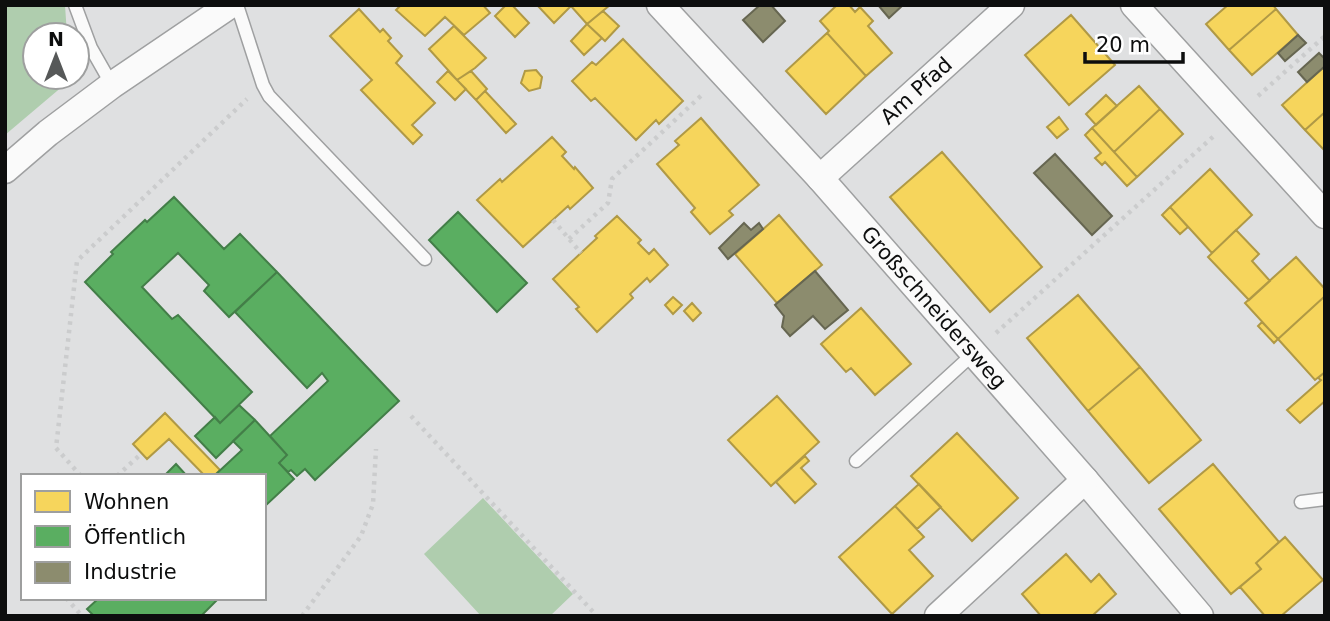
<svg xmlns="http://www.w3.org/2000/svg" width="1330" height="621" viewBox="0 0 1330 621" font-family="'DejaVu Sans',sans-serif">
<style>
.green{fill:#afcdae}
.homes{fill:#f6d55c;stroke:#b09945;stroke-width:2}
.public{fill:#5aae61;stroke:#437e48;stroke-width:2}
.industry{fill:#8c8c6e;stroke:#666651;stroke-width:2}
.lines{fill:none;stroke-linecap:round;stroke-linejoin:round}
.service-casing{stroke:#9fa0a1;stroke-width:15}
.minor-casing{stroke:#9fa0a1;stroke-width:29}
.path{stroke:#cbcccd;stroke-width:4.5;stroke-dasharray:3.5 5;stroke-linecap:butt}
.service{stroke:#fafafa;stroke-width:12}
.minor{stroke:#fafafa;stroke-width:26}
.labels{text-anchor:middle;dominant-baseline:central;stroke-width:7;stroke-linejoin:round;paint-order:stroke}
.street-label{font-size:21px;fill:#0d0e0e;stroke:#fff}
</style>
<rect width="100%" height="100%" fill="#dfe0e1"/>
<path class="green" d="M5,5H65L67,35H35V77H70V80L5,135Z
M483,498L573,594L550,616H481L424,554Z"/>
<path class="homes" d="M401,5H483L490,13L464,35L445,17L425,36L396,10Z
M506,5H512L529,23L515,37L495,16Z
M537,5H570L571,6L554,23Z
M570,5H610L587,24Z
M837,5H849L855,12L860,7L873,21L868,26L892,53L866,76L827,33L829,31L820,21Z
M1228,5H1273L1276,9L1229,50L1206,24Z
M359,9L380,32L383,29L391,38L388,41L402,56L396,63L435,103L412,125L422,135L413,144L361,90L372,80L330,36Z
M1276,9L1298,35L1252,75L1229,50Z
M603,11L619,26L605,41L587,24Z
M1071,15L1115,65L1069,105L1025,55Z
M587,24L602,38L584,55L571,41Z
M454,26L486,58L475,68L457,80L429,49Z
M827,33L866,76L826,114L786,71Z
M623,39L683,101L659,124L656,120L636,140L595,98L591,101L572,81L592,62L596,65Z
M1325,66V112L1305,130L1282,105Z
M536,70L542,77L540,88L529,91L521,83L525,71Z
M448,71L466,89L455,100L437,82Z
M471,71L487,89L476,100L457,80Z
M1139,86L1160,109L1114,152L1092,128Z
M485,91L516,124L506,133L476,100Z
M1106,95L1117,106L1096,125L1086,114Z
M1160,109L1183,134L1137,177L1114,152Z
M1325,112V151L1305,130Z
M1059,117L1068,129L1057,138L1047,127Z
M701,118L759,185L729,211L733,215L710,234L691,212L695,208L657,164L679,145L675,141Z
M1092,128L1137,177L1127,186L1105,162L1102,165L1095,158L1101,153L1085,135Z
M552,137L566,152L562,156L574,169L575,167L593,188L570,209L568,206L523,247L477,200L500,179L502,182Z
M942,152L1042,267L990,312L890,197Z
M1210,169L1252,215L1212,253L1170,207Z
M1170,207L1188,227L1180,234L1162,215Z
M779,215L822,265L777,303L735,254Z
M617,216L641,240L638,243L649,254L654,249L668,265L650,282L647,278L630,294L633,298L597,332L576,309L579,307L553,279L597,238L595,236Z
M1236,230L1259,254L1252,261L1270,281L1249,300L1208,257Z
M1296,257L1325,289V296L1278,339L1245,303Z
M1078,295L1140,367L1088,411L1027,338Z
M1325,296V372L1315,380L1278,339Z
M673,297L682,305L673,314L665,305Z
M692,303L701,313L693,321L684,311Z
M861,308L911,364L875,395L851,368L846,372L821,344Z
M1262,322L1278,339L1274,343L1258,326Z
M1140,367L1201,440L1149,483L1088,411Z
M1325,372V401L1300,423L1287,410L1321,380L1318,378Z
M777,396L819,442L771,486L728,440Z
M165,413L220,470L214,476H205L169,439L147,459L133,444Z
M957,433L1018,498L972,541L911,476Z
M805,456L809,461L801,468L816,484L795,503L776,482Z
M1213,464L1279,542L1256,563L1261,569L1231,594L1159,509Z
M919,484L941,507L917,529L895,506Z
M895,506L924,537L909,550L933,576L892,614L839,557Z
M1285,537L1323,580L1281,616H1265L1240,587L1261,569L1256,563Z
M1066,554L1091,582L1099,574L1116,594L1092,616H1041L1022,594Z"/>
<path class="public" d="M174,197L224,249L240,234L277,272L229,317L204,291L209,285L178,253L142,287L172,319L178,315L252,392L220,423L85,282L113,254L111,252L145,220L147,222Z
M458,212L527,283L497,312L429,240Z
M277,272L399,401L315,480L305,469L297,476L291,470L288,472L279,463L287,455L270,436L328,381L322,373L307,388L235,312Z
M239,405L255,420L216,458L195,436L215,417L220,423Z
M255,420L287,455L279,463L294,479L264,507V476H214L242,450L233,441Z
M176,464L187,476H164Z
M99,598H219L201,616H94L87,609Z"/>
<path class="industry" d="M760,5H771L785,21L763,42L743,20Z
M878,5H903L889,18Z
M1298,35L1306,43L1285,61L1278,53Z
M1319,53L1325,59V66L1307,82L1298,72Z
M1055,154L1112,216L1092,235L1034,173Z
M744,223L751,230L759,223L763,229L728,259L719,248Z
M815,271L848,310L825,329L813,316L790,336L782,327L784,316L775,305Z"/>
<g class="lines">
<g class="service-casing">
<path id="service" d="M75,5L91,48L112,85
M237,5L263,85L269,96L425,259
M856,461L973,354
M1301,502L1325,499"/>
</g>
<g class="minor-casing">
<g id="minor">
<path id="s1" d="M660,5L820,178L1085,480L1200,616"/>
<path d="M1134,5L1325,215"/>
<path d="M5,170L48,133L112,85L230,5"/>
<path id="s2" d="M820,178L1011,5"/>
<path d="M938,616L1085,480"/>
</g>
</g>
<path class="path" d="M1258,96L1325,36
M553,220L581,253
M569,239L608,203L612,179L704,93
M996,333L1215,135
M411,416L597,616
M81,476L56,448L77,261L247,99
M117,476L142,453
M66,598L82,616
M302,616L361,536L373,504L376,449"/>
<use href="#service" class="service"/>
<use href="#minor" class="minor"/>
</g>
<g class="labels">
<g class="street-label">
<text stroke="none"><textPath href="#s2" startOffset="130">Am Pfad</textPath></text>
<text stroke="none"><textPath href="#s1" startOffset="408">Großschneidersweg</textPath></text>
</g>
</g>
<rect width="1330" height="621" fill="none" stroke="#0d0e0e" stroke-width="14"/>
<rect x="21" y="474" width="245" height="126" fill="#ffffff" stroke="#9e9f9f" stroke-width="2"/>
<rect x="35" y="491" width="35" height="21" fill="#f6d55c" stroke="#9e9f9f" stroke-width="2"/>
<text x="84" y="509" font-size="21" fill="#0d0e0e">Wohnen</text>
<rect x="35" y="526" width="35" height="21" fill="#5aae61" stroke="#9e9f9f" stroke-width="2"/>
<text x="84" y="544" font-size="21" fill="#0d0e0e">Öffentlich</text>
<rect x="35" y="562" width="35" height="21" fill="#8c8c6e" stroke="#9e9f9f" stroke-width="2"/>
<text x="84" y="579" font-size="21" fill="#0d0e0e">Industrie</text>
<g transform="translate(56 56)"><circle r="33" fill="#ffffff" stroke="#9e9f9f" stroke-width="2"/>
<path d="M0-5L12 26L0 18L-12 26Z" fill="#565858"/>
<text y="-10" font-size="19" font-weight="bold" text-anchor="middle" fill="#0d0e0e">N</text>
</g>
<path d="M1085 52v10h98v-10" fill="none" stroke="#0d0e0e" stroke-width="3.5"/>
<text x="1096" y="52" font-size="21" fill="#0d0e0e" stroke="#ffffff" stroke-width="5" paint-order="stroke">20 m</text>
</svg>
